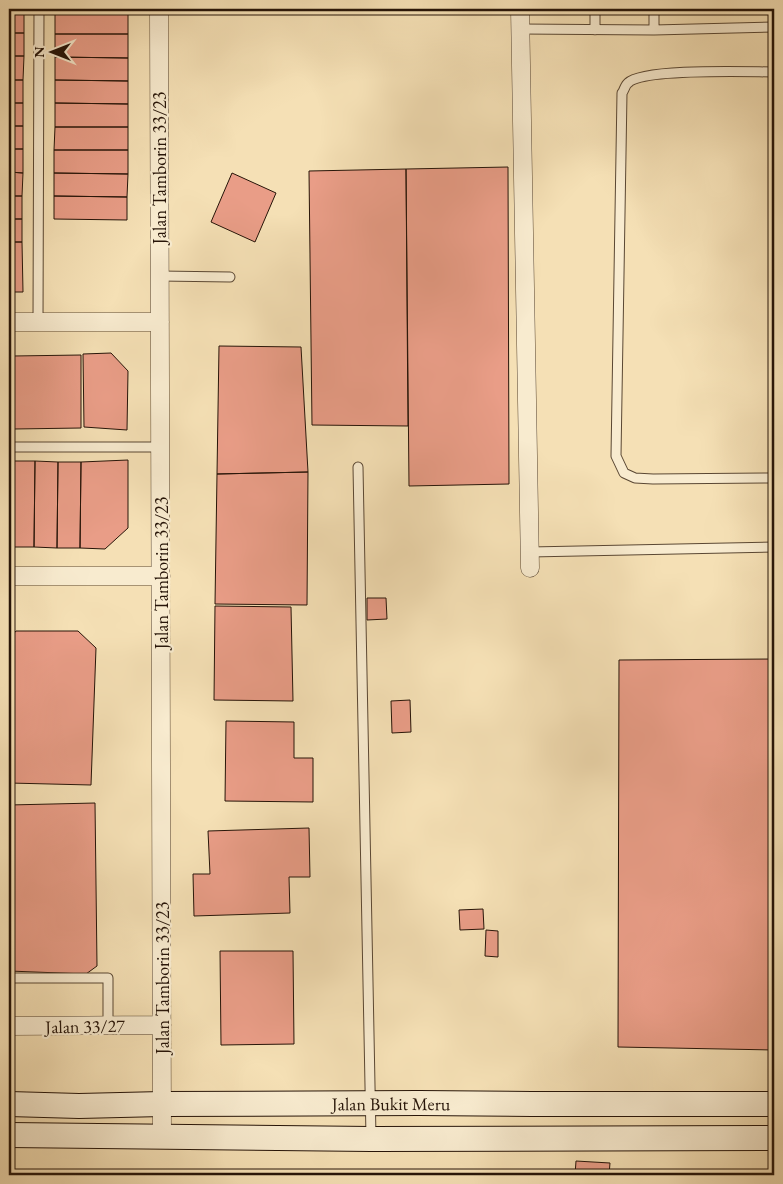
<svg xmlns="http://www.w3.org/2000/svg" width="783" height="1184" viewBox="0 0 783 1184" font-family="'EB Garamond',serif">
<style>
.building{fill:#e99d87;stroke:#261408}
.lines{fill:none;stroke-linecap:round;stroke-linejoin:round}
.lane-casing{stroke:#5a4733;stroke-width:11}
.street-casing{stroke:#5a4733;stroke-width:19}
.secondary-casing{stroke:#261408;stroke-width:26}
.lane{stroke:#f8ebcf;stroke-width:9}
.street{stroke:#f8ebcf;stroke-width:18}
.secondary{stroke:#f8ebcf;stroke-width:24}
.labels{text-anchor:middle;dominant-baseline:central;stroke-width:4.5;stroke-linejoin:round;paint-order:stroke}
.street-label{font-size:18px;fill:#261408;stroke:#f8ebcf}
</style>
<rect width="100%" height="100%" fill="#f5e0b5"/>
<filter id="stains"><feTurbulence type="fractalNoise" baseFrequency=".004" numOctaves="4"/><feColorMatrix values="0 0 0 0 .2 0 0 0 0 .09 0 0 0 0 .02 0 0 0 .5 -.17"/></filter>
<radialGradient id="worn" r=".72"><stop offset=".6" stop-color="#630" stop-opacity="0"/><stop offset="1" stop-color="#630" stop-opacity=".3"/></radialGradient>
<path class="building" d="M55,9H128V11H55Z
M9,10H24V33H9Z
M55,11H128V34H55Z
M9,33H24V56H9Z
M55,34H128V58L55,57Z
M9,56H24L23,80H9Z
M55,57L128,58V81L55,80Z
M9,80H23V103H9Z
M55,80L128,81V104L55,103Z
M9,103H23V126H9Z
M55,103L128,104V127H55Z
M9,126H23V149H9Z
M55,127H128V150H54Z
M9,149H23V173L9,172Z
M54,150H128V174L54,173Z
M508,167L509,484L409,486L406,169Z
M406,169L408,426L312,425L309,171Z
M9,172L23,173L22,196H9Z
M54,173L128,174L127,197L54,196Z
M232,173L276,193L255,242L211,222Z
M9,196H22V219H9Z
M54,196L127,197V220L54,219Z
M9,219H22V242H9Z
M9,242H22L23,292H9Z
M219,346L301,347L308,472L217,474Z
M111,353L128,371L127,430L84,427L83,354Z
M81,355V428L14,429L13,356Z
M9,356H13L14,429H9Z
M128,460V528L105,549L80,548L81,462Z
M9,461H13L12,547H9Z
M13,461H35L34,547H12Z
M35,461L58,462L57,548L34,547Z
M58,462H81L80,548H57Z
M308,472L307,605L215,604L217,474Z
M367,598H386L387,619L367,620Z
M215,606L291,607L293,701L214,700Z
M16,631H78L96,648L91,785L9,783V639Z
M774,659V1050L618,1047L619,660Z
M410,700L411,732L392,733L391,701Z
M226,721L294,722V758H313V802L225,801Z
M95,803L97,966L86,974L9,971V805Z
M309,828L310,877H289L290,913L194,916L193,874H210L208,831Z
M483,909L484,929L460,930L459,910Z
M486,930L498,931V957L485,956Z
M220,951H293L294,1044L221,1045Z
M576,1161L610,1163L609,1175H575Z"/>
<g class="lines">
<g class="lane-casing">
<path id="lane" d="M595,9V30
M654,9V30
M521,29L654,30L774,27
M774,72C748,72 643,68 628,83C625,85 624,91 622,93L616,456L624,473L635,478L653,479L774,478
M160,276L230,277
M38,322L39,9
M9,447H160
M358,467L371,1137
M530,552L774,547
M9,978H108V1025"/>
</g>
<g class="street-casing">
<path id="street" d="M159,9L162,1137
M520,9L530,568
M9,322H160
M9,576H161
M9,1026L162,1025"/>
</g>
<g class="secondary-casing">
<g id="secondary">
<path id="s1" d="M9,1104L79,1106L162,1104L419,1103L532,1104H774"/>
<path d="M9,1135L371,1139L774,1138"/>
</g>
</g>
<use href="#lane" class="lane"/>
<use href="#street" class="street"/>
<use href="#secondary" class="secondary"/>
</g>
<g class="labels">
<g class="street-label">
<text transform="translate(159 168) rotate(-90)">Jalan Tamborin 33/23</text>
<text transform="translate(161 573) rotate(-90)">Jalan Tamborin 33/23</text>
<text transform="translate(162 978) rotate(-90)">Jalan Tamborin 33/23</text>
<text transform="translate(85 1026) rotate(-1)">Jalan 33/27</text>
<text stroke="none"><textPath href="#s1" startOffset="382">Jalan Bukit Meru</textPath></text>
</g>
</g>
<rect width="783" height="1184" fill="none" stroke="#f5e0b5" stroke-width="30"/>
<rect x="10" y="10" width="763" height="1164" fill="none" stroke="#261408" stroke-width="2.5"/>
<rect x="15" y="15" width="753" height="1154" fill="none" stroke="#261408"/>
<g transform="translate(52 52) rotate(270)" stroke="#f8ebcf" stroke-width="4" paint-order="stroke">
<path d="M0-4L9 19L0 12L-9 19Z" fill="#261408"/>
<text y="-8" font-size="14" font-weight="bold" text-anchor="middle" fill="#261408">N</text>
</g>
<rect width="100%" height="100%" filter="url(#stains)"/>
<rect width="100%" height="100%" fill="url(#worn)"/>
</svg>
